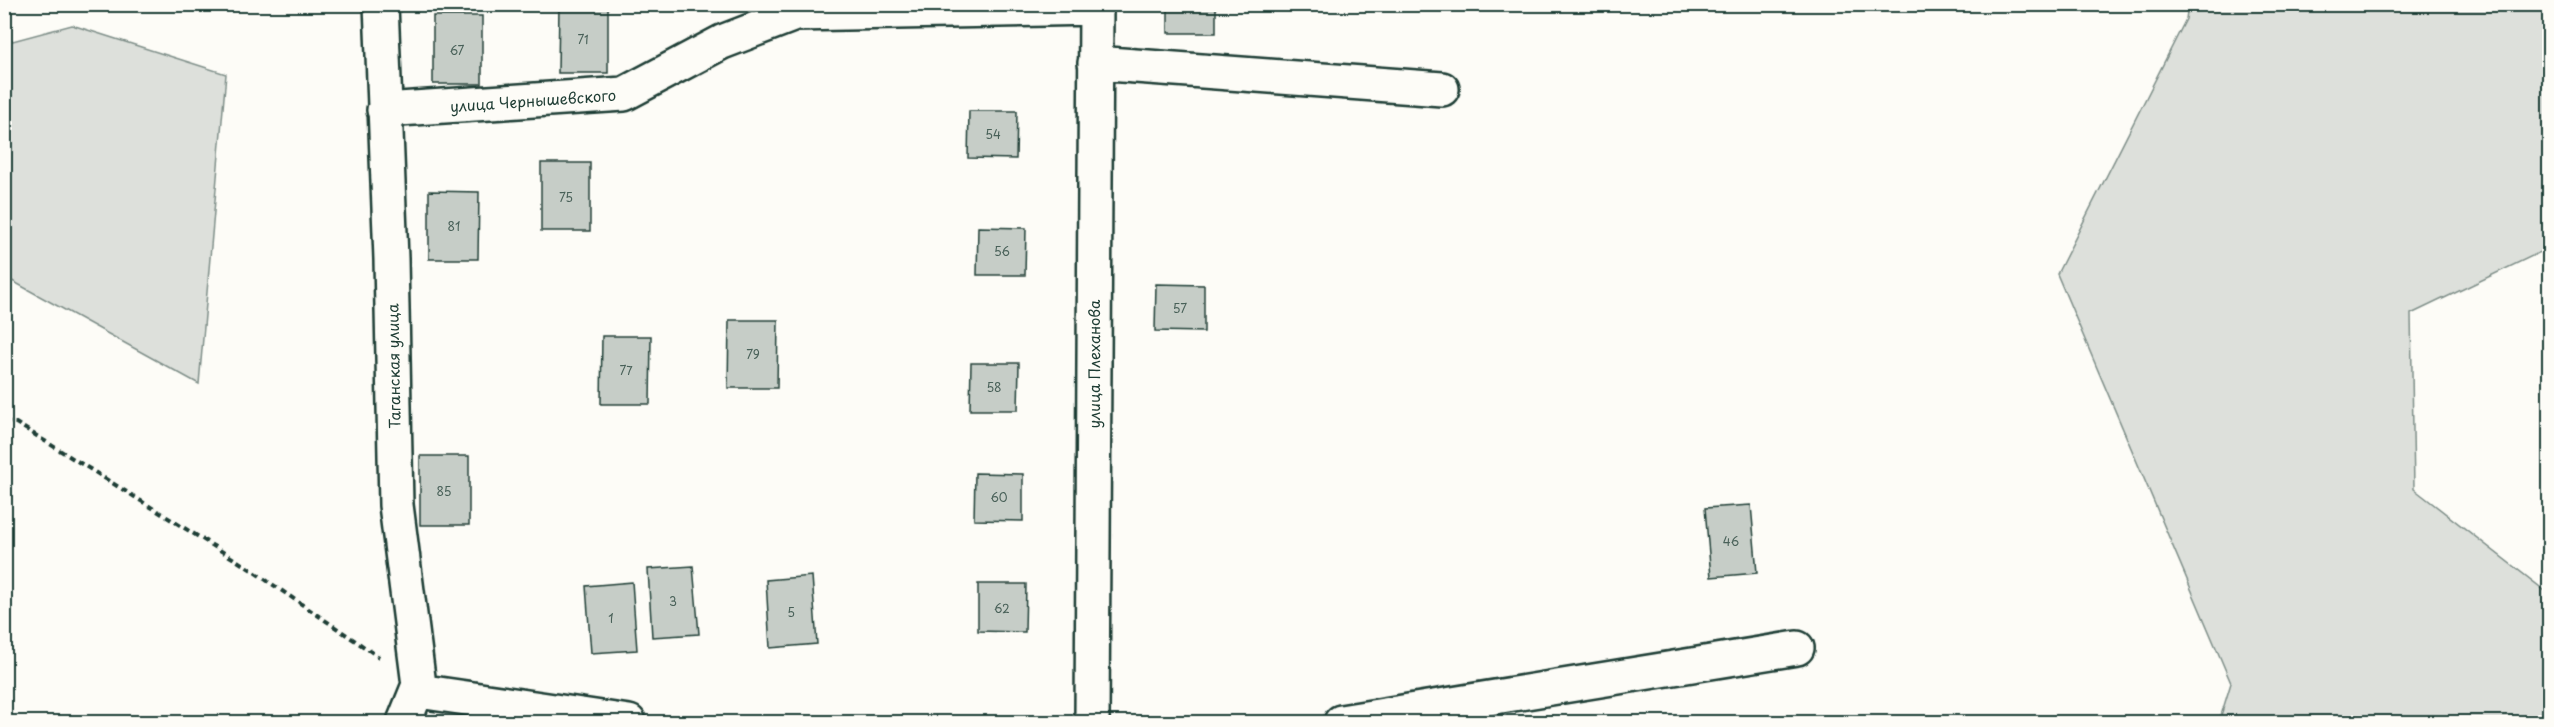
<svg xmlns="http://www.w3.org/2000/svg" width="2554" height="727" viewBox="0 0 2554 727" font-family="'Playpen Sans',sans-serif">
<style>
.green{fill:#dde0db;stroke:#7e8e88;stroke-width:1.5}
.building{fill:#c6cdc7;stroke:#1f3d34;stroke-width:1.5}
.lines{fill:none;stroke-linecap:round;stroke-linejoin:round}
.minor-casing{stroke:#1f3d34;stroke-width:38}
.path{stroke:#1f3d34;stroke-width:4;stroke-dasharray:6 4.5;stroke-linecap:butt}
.minor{stroke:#fdfcf7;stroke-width:33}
.labels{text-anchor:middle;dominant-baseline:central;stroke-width:4.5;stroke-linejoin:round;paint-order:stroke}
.number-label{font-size:12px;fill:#496159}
.street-label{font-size:15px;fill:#1f3d34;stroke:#fdfcf7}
</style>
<rect width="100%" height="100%" fill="#fdfcf7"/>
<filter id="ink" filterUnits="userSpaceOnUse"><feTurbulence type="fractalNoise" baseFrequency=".0167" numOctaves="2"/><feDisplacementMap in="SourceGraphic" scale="12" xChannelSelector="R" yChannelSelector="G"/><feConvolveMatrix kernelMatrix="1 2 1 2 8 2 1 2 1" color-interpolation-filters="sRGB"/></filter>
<g filter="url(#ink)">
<path class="green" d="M2188,4L2549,5V248L2411,314L2414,489L2549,594V722H2219L2231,683L2057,274L2186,19Z
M72,25L226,74L199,384L5,277V43Z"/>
<path class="building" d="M1168,4H1216V33H1168Z
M559,5H608V73H558Z
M433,16H482V84H433Z
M969,111H1017L1016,159L968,158Z
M541,163H590V231H541Z
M429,191L479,192L478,259H429Z
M978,227L1026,228L1025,275H977Z
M1156,284L1204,285V332L1155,331Z
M729,320H778L777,388H728Z
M602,336H651L650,404H601Z
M971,363H1019L1018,410H970Z
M420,456H469V525H420Z
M975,473L1023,474V521L974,520Z
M1751,505L1757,573L1711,577L1705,508Z
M693,566L699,634L652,637L648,569Z
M812,576L817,644L770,648L766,580Z
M632,582L637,650L591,653L586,586Z
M978,584H1026L1025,632L978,631Z"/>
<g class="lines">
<g class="minor-casing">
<path id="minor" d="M381,4L391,259L396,505L419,685L404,722
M1095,63L1442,89
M384,110L624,94L722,42L795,14L1096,8
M432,693L629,722
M1092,722L1096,4
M1341,722L1797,648"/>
</g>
<path class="path" d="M4,422L16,423L247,567L379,657"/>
<use href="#minor" class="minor"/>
</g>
</g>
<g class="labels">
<g class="number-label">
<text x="583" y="39">71</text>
<text x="457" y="50">67</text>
<text x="993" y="134">54</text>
<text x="566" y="197">75</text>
<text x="454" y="226">81</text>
<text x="1002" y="251">56</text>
<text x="1180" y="308">57</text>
<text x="753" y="354">79</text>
<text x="626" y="370">77</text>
<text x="994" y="387">58</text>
<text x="444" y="491">85</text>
<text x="999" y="497">60</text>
<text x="1731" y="541">46</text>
<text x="673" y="601">3</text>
<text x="1002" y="608">62</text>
<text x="791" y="612">5</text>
<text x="611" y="618">1</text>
</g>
<g class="street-label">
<text transform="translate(533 100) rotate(-4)">улица Чернышевского</text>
<text transform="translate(1093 364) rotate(-90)">улица Плеханова</text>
<text transform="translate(393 366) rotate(-91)">Таганская улица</text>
</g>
</g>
<rect width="2554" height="727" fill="none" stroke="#fdfcf7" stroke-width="24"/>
<rect x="12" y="12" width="2530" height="703" fill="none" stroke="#1f3d34" stroke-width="2" filter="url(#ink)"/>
</svg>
